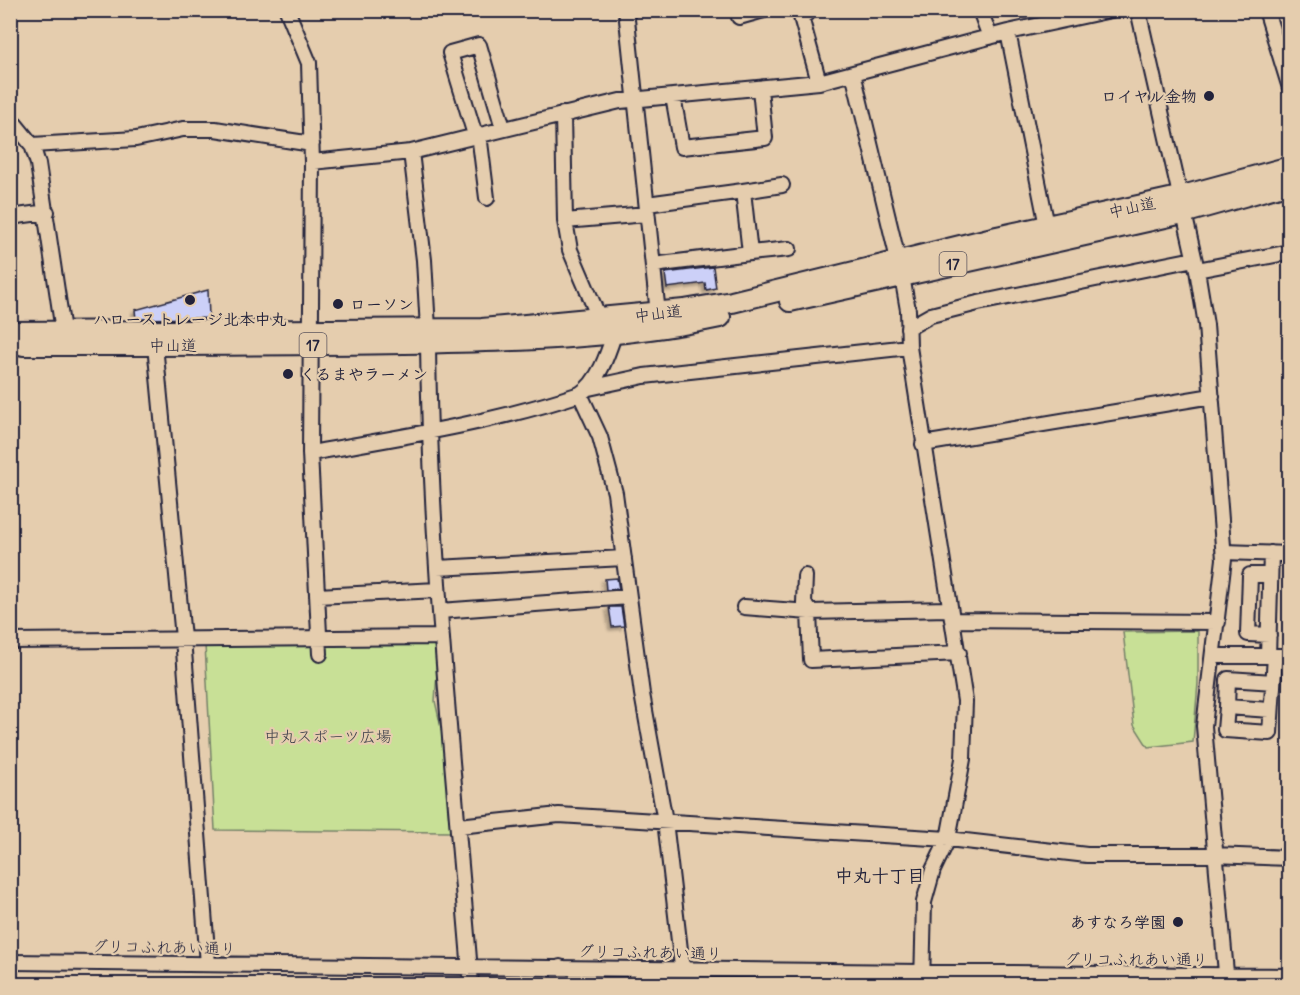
<svg xmlns="http://www.w3.org/2000/svg" width="1300" height="995" viewBox="0 0 1300 995" font-family="Delius,'Klee One',sans-serif">
<style>
.green{fill:#c8e096;stroke:#758168;stroke-width:1.5}
.building{fill:#ccd0f8;stroke:#22223b;stroke-width:1.5;filter:url(#shadow)}
.lines{fill:none;stroke-linecap:round;stroke-linejoin:round}
.minor-casing{stroke:#22223b;stroke-width:18}
.highway-casing{stroke:#22223b;stroke-width:24}
.minor{stroke:#e5cdae;stroke-width:14}
.highway{stroke:#e5cdae;stroke-width:20}
.poi-dot{fill:#22223b;stroke:#e5cdae;stroke-width:2}
.labels{text-anchor:middle;dominant-baseline:central;stroke-width:4.5;stroke-linejoin:round;paint-order:stroke}
.shield{fill:#e5cdae;stroke:#5c555e;stroke-width:1.5}
.shield-label{font-size:15px;font-weight:bold;fill:#22223b}
.poi-label{font-size:16px;font-weight:bold;fill:#22223b;stroke:#e5cdae;text-anchor:end}
.street-label{font-size:16px;fill:#22223b;stroke:#e5cdae}
.park-label{font-size:16px;fill:#3b3e49;stroke:#e5cdae}
.neighbourhood-label{font-size:18px;font-weight:bold;fill:#22223b;stroke:#e5cdae}
</style>
<defs>
<filter id="shadow"><feDropShadow dx="-3" dy="3" stdDeviation="1.5" flood-color="#0004"/></filter>
</defs>
<rect width="100%" height="100%" fill="#e5cdae"/>
<filter id="ink" filterUnits="userSpaceOnUse"><feTurbulence type="fractalNoise" baseFrequency=".0167" numOctaves="2"/><feDisplacementMap in="SourceGraphic" scale="12" xChannelSelector="R" yChannelSelector="G"/><feConvolveMatrix kernelMatrix="1 2 1 2 8 2 1 2 1" color-interpolation-filters="sRGB"/></filter>
<g filter="url(#ink)">
<path class="green" d="M1198,631V683L1193,742L1148,747L1134,725L1123,632Z
M312,640L439,645L435,701L447,754L450,832L215,830L205,645Z"/>
<path class="building" d="M713,267L716,288L706,290L705,283L667,288L665,273Z
M208,290L209,318L136,319L135,310Z
M617,578L619,589L606,590L605,579Z
M609,607H621L624,626L612,627Z"/>
<g class="lines">
<g class="minor-casing">
<path id="minor" d="M287,10L309,63L312,162L310,453L320,654
M626,10L658,314
M812,10L801,17L819,82
M980,10L990,37
M1138,10L1197,270L1206,325L1224,559L1204,726L1227,984
M1266,10L1290,88
M739,17L764,10
M1008,32L1047,226
M673,96L682,147L765,138L760,89
M563,114L565,221L570,250L600,320
M10,118L32,145L38,164L63,331
M479,134L487,198
M475,135L450,53L479,45L503,128
M32,145L136,139L183,129H215L312,144
M411,152L424,260L428,329
M312,162L411,152L620,101L819,82L1008,32L1111,10
M743,191L782,185
M647,204L743,191L750,253L653,265
M10,217L47,212
M565,221L647,214
M750,253L789,249
M1197,270L1290,252
M908,328L931,315L978,303L1194,259
M615,332C608,353 599,382 580,394L600,437L615,493L642,694L665,821L684,984
M428,343C430,557 454,771 471,984
M155,345L183,638L208,964
M909,347L965,701L963,759L948,839L933,870L924,902L922,984
M589,388L644,376L909,347L908,310L902,276L853,73
M923,444L1212,396
M310,453C401,437 493,423 580,394
M1224,552L1290,554
M437,568L624,558
M805,576L804,603L809,612L811,660L959,653
M317,596L438,590
M744,607L809,612L948,609
M440,611L629,597
M952,620L1218,622
M1269,635L1248,634L1250,575H1270
M10,641L441,637
M1214,656H1290
M1268,656L1271,553
M1227,707L1228,679L1273,682
M1271,710L1227,707L1225,730L1270,733L1275,656
M459,826L559,815L948,839L1087,855H1214L1290,858
M10,962L1290,976
M560,967V984"/>
</g>
<g class="highway-casing">
<path id="highway" d="M790,301L1183,213L1290,183
M10,332L482,329L684,310L732,302L997,237L1179,197L1290,167
M23,345C150,345 277,345 404,343C510,341 617,339 720,317"/>
</g>
<use href="#minor" class="minor"/>
<use href="#highway" class="highway"/>
</g>
</g>
<g class="poi-dot">
<circle cx="1209" cy="96" r="6"/>
<circle cx="190" cy="300" r="6"/>
<circle cx="338" cy="304" r="6"/>
<circle cx="288" cy="374" r="6"/>
<circle cx="1178" cy="922" r="6"/>
</g>
<g class="labels">
<g class="shield">
<rect x="939.5" y="252" width="27" height="24" rx="4.5"/>
<rect x="299.5" y="333" width="27" height="24" rx="4.5"/>
</g>
<g class="shield-label">
<text x="953" y="264">17</text>
<text x="313" y="345">17</text>
</g>
<g class="poi-label">
<text x="1197" y="96">ロイヤル金物</text>
<text x="350" y="304" text-anchor="start">ローソン</text>
<text x="190" y="319" text-anchor="middle">ハローストレージ北本中丸</text>
<text x="300" y="374" text-anchor="start">くるまやラーメン</text>
<text x="1166" y="922">あすなろ学園</text>
</g>
<g class="street-label">
<text transform="translate(1132 207) rotate(-12)">中山道</text>
<text transform="translate(658 313) rotate(-7)">中山道</text>
<text x="173" y="345">中山道</text>
<text transform="translate(164 947) rotate(1)">グリコふれあい通り</text>
<text transform="translate(650 952) rotate(1)">グリコふれあい通り</text>
<text x="1136" y="959">グリコふれあい通り</text>
</g>
<g class="park-label">
<text x="328" y="736">中丸スポーツ広場</text>
</g>
<g class="neighbourhood-label">
<text x="880" y="875">中丸十丁目</text>
</g>
</g>
<rect width="1300" height="995" fill="none" stroke="#e5cdae" stroke-width="36"/>
<rect x="18" y="18" width="1264" height="959" fill="none" stroke="#22223b" stroke-width="2" filter="url(#ink)"/>
</svg>
